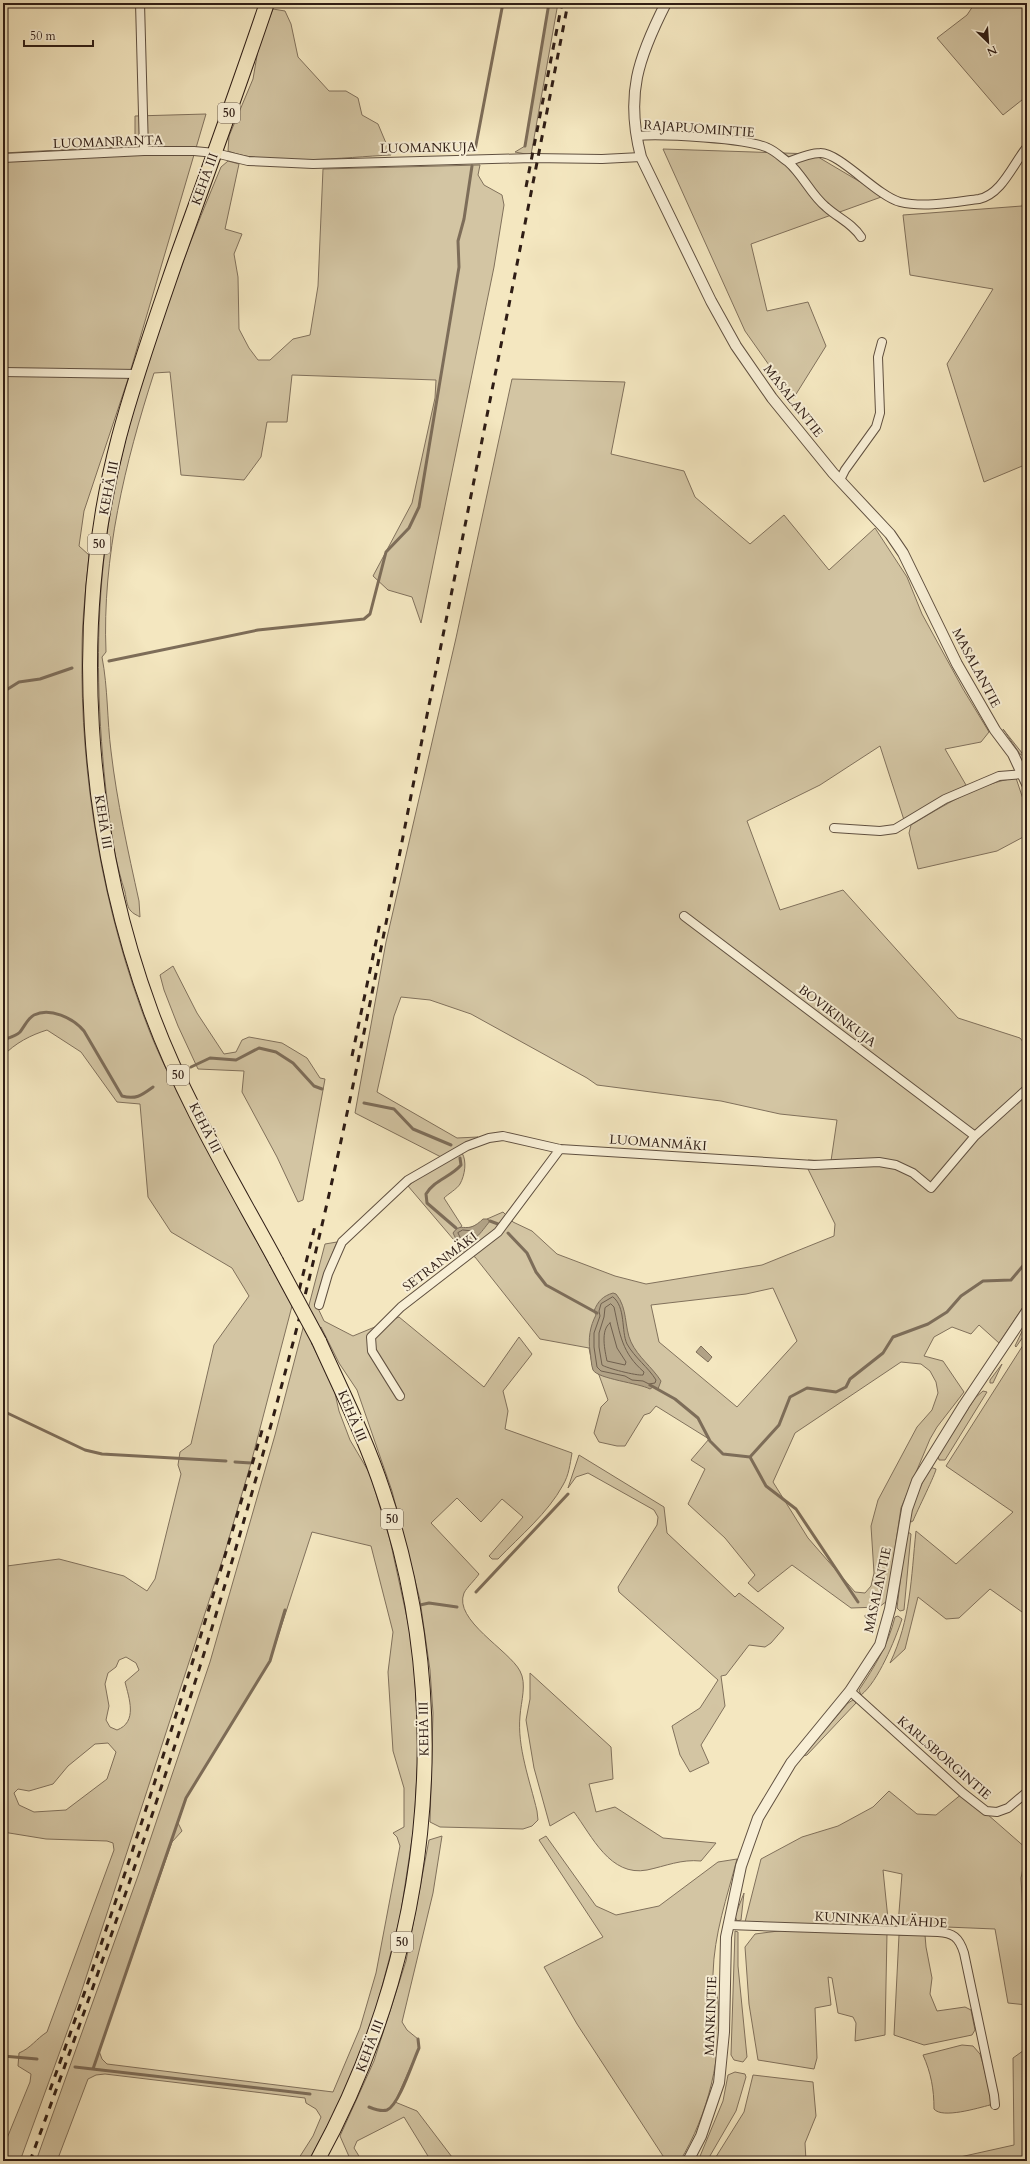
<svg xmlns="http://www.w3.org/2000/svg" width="1030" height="2164" viewBox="0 0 1030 2164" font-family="Cardo,serif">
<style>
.green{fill:#d3c5a3;stroke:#81715c;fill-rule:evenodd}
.water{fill:#b1a286;stroke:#7d6d59}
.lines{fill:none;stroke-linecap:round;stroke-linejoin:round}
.shore{stroke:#70604e;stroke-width:1}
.stream{stroke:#7d6d59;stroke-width:3}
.minor-casing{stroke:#605040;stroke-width:10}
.tertiary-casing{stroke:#605040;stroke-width:12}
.trunk-casing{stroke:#2f1d15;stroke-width:16}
.minor{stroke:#f8efd6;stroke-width:8}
.tertiary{stroke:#f8efd6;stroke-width:10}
.trunk{stroke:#f4e7c0;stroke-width:14}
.rail{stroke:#2f1d15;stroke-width:3;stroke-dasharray:7 7;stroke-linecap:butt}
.trunk-bridge-casing{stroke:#2f1d15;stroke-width:16;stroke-linecap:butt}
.trunk-bridge{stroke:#f4e7c0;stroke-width:14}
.labels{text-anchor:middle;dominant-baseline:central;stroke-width:4;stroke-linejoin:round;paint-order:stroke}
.shield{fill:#f8efd6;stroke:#6b5c4f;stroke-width:1}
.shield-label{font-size:12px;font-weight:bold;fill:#2f1d15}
.street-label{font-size:13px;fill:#2f1d15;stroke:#f8efd6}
</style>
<rect width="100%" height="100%" fill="#f4e7c0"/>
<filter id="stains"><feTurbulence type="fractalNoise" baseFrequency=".005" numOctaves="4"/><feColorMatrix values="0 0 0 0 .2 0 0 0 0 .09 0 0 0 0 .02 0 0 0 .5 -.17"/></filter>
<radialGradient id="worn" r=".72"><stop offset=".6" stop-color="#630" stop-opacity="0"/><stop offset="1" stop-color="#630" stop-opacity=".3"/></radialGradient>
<path class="green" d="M549,3H558L531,155L515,152L525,146Z
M975,3H1027V96L1003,115L937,38L967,15Z
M273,9L285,11L291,24L298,57L329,91H346L358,98L362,115L378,124L391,155C346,157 269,167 228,151L229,136L253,79L259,44Z
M206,114L128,379L84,511L79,546L89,555C86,587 82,619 82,651C80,777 103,912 149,1030C165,1071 187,1109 207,1148C235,1201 263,1253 292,1306L251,1463L224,1555L78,2002L20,2161H3V2148L30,2082L31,2074L18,2066L19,2053C31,2048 36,2039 47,2032L114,1850L113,1843L107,1841L46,1839L3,1832V1571L7,1566L59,1559L124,1576L147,1591L155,1579L181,1474L178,1465L180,1452L191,1444L214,1345L249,1296L232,1268L171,1232L148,1197L140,1104L117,1102L81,1052L47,1030C31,1035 15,1043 3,1056V153L135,146V116ZM126,1657L136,1663L139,1670L125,1682C129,1698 138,1722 117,1730L110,1727L106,1720L109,1706L105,1684L108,1673L116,1667L119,1660ZM108,1743L116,1752L107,1779L66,1810L34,1812L19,1805L14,1793L18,1789L29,1791L53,1784L68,1766L95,1744Z
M663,149L813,154L884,196L751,244L767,311L808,302L826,346L793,399L745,331Z
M228,161L239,164L225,229L242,234L234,254L238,277L239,329L249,348L258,360H270L293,339L310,335L318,286L323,169L480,165L478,175L484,185L502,195L504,205L494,267L421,623L412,597L388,590L373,576L412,503L435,398L436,380L292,375L287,422H267L261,457L244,480L181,475L170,372L154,373C125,463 102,557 106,652L102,657C108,688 107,720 111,751C117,802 128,851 139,901L140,917C137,915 133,914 130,910C127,906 126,898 125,892C117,867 112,842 109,816C99,736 95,658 102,578C113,440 168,294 221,167Z
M1027,185V464L984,482L947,364L993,289L910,275L903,215L1022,206Z
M512,379L625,382L611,454L684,471L695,497L750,544L784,515L829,570L875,528L907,577L922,614L963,689L989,732L981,742L945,749L966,785L904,820L880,746L820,785L747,821L780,910L843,890L958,1018L1020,1038L1027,1047V1301L999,1343L979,1325L971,1334L952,1327L934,1337L924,1356L943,1361L964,1392L937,1427L930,1439L901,1508L887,1601L879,1607L851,1608L792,1565L758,1592L748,1583L755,1575L725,1538L688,1504L705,1469L691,1460L709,1439L656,1406L650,1413L644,1415L625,1446H617L599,1442L594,1433L601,1407L608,1400L599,1375L593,1369L589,1348L540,1339L475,1257L465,1253L408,1186L425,1173L462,1153C467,1161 465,1175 460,1184C457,1189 448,1194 444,1198L462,1226L453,1233L490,1221L487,1219L503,1212L513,1222L532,1231L557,1254L615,1276L646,1284L762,1265L834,1236L835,1224L807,1167L808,1160L831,1161L837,1120L780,1114L721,1101L597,1085L587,1078L471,1014L430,1000L401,997L394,1016L377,1092L457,1138L478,1137L441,1157L355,1113L386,942L456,638ZM773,1288L797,1341L737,1407L659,1342L651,1305L746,1294ZM901,1362L921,1364L930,1371L936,1382L938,1393L932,1410L917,1427L878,1500L871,1526L874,1573L871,1586L865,1593L855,1592L808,1538L773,1482L795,1433Z
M1003,729L1026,758L1020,754Z
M1016,778L1023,799L1024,819L1027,835L997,851L918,869L909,833L911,825C943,806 979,783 1016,778Z
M173,966L197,1013L224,1054L236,1052L242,1040L249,1037L282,1043L307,1058L320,1078L325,1079L303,1200L298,1202L277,1157L242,1092L244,1071L198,1069L178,1026L164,990L160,975Z
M337,1242L325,1272L316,1304L324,1321L353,1336L399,1317L484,1387L519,1337L532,1354L503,1391L508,1411L505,1429L572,1453C570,1464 569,1475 563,1485C548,1513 520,1536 498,1559H492L489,1556L523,1517L502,1499L481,1522L457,1498L431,1523L479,1574C475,1580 467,1587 464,1593C453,1620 509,1650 520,1671C527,1684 521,1701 520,1716C517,1747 530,1781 537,1811L538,1820L532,1826L523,1829L440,1827L430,1822L433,1713L430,1670L420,1600L392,1491L357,1390L339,1363L321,1327L312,1344L334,1389L339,1411L350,1440L370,1474L390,1540L412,1641L419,1740L414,1826L400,1918L375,2013L346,2090L309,2161H297L313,2136L321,2117L316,2109L306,2103L305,2098L105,2074L96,2075L88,2079L57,2161H36L139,1873L210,1662L275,1435L325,1244ZM312,1532L371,1546L393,1632L388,1672L393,1751L404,1788V1827L393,1833L397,1837L400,1846L376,1973L360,2028L333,2092L107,2064L102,2059L99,2051L172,1842L182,1831L178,1823L186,1798L270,1661Z
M1027,1321V1331L1016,1347L1015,1346Z
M1027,1339V1612H1022L990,1589L959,1618L946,1619L918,1597L905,1649L890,1663C911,1619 911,1578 916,1531L956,1564L1013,1512L946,1466Z
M1002,1364L993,1383H990V1380Z
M983,1391L987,1392L945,1460H939L938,1455L975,1398Z
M579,1455L664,1507L667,1533L735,1597L739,1593L784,1628L771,1643L765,1647L749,1645L726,1675L721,1676L725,1706L701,1745L709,1763L690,1772L680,1755L672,1726L700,1708L718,1680L619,1592L618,1587L657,1525L658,1517L654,1510L588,1473L576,1477L568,1488Z
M930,1467L936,1469C936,1473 917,1511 913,1521L911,1522C907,1511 925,1478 930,1467Z
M908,1532L911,1534L904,1610L900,1611L897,1608L906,1534Z
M898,1616L902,1619C895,1640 878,1682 861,1695L859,1690C875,1666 888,1645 895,1617Z
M530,1673L611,1747L613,1779L589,1784L596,1812L615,1807L663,1838L716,1843L701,1861C681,1859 666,1866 647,1870C610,1877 592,1836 574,1812L550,1826L534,1768L526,1720L530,1699Z
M853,1700L856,1703L807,1755L803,1756L848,1703Z
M889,1791L917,1814L936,1815L963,1793L1027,1849L1021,1878L1023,1915L1027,1916V2005L1008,2003L995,1929L898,1925L902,1874L883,1870L889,1929L745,1922L761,1859L802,1837L838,1826L873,1807Z
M442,1836L433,1893L402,2022L407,2030L418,2039L419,2048L395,2102L417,2111L455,2161H431L404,2117L357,2141L354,2148L362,2161H351L340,2136L374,2061L406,1961L429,1840Z
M546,1836L596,1906L616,1915L659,1906L718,1862L737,1859C727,1897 714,1934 713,1974C713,1983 717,1992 718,2001C723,2055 708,2115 680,2161H664L665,2159L577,2024L544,1967L603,1937L539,1840Z
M744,1893L741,1920L737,1921L735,1916Z
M786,1930L887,1933L885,2035L855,2041L856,2023L853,2017L838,2013L832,1978L828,1977L831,2005L815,2008L817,2058L814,2069L758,2060L749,2004L745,1947L755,1934Z
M735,1931L738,1932V1966L747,2057L743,2062L734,2060L731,2055Z
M899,1935H925L926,1947L932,1978L930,1994L937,2011L965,2007L971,2010L975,2030L972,2035L924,2045L894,2035Z
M962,2045L973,2046L980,2054L983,2064L992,2101L990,2105C978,2108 942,2119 934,2109C934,2089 931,2073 923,2055Z
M1027,2048V2161H942L1014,2145L1013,2058Z
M735,2072L745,2074L746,2077L736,2111L707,2161H698L723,2101L728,2075Z
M753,2075L813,2082L816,2116L805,2143L806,2161L714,2160L744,2112Z"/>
<path class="water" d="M483,1219H487L490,1221C481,1232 473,1246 458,1243L453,1233C459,1224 463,1229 471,1227C475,1226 480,1222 483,1219Z
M613,1293L616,1294C628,1308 624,1327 631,1342C638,1357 652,1367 661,1381L658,1389L653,1387L650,1389C639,1383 598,1379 593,1370C591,1365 591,1356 590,1351C588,1339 590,1326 596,1315L594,1311C598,1301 603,1296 613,1293Z
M701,1346L712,1357L708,1362L696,1352Z"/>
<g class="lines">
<path class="shore" d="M463,1230L473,1231L474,1233L465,1240L461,1239L458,1233Z
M613,1297C626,1307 621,1331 627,1344C635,1358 648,1367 656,1380L655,1383L649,1384L643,1381L632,1380L625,1376L601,1371L597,1367L594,1347V1333L600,1316L599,1311L601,1304Z
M611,1304L614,1307C620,1335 622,1353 644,1372L643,1375C637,1376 606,1368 602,1365L599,1347V1333L604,1317L605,1308Z
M610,1323L617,1348L626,1362L625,1365L607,1361C605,1351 600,1330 610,1323Z"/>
<path class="stream" d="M525,146L549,3
M475,150L503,3
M109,661L258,630L364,619L370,614L386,552L409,528L419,507L459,267L458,241L464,219L472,166
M3,692L19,682L40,679L72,668
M3,1040C8,1038 16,1036 20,1032C24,1027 28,1018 34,1015C50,1007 73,1018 84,1031L122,1096C136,1100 142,1095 153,1087
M191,1067L210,1058L236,1060L259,1048L276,1052L293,1063L314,1086L322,1089
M364,1103L394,1109L413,1129L451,1145
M490,1221L498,1224
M456,1228L427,1203L426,1194C434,1180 451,1177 461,1165L460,1158
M508,1233L527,1253L536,1272L546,1285L597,1313
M650,1385L675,1399L698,1418L710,1441L723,1454L750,1457L779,1425L790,1397L807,1388L836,1392L846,1387L850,1379L883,1353L893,1337L928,1324L947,1312L961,1296L983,1281L1011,1280L1027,1261
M3,1411L85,1450L102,1454L226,1461
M750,1457L766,1486L796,1509L858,1602
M235,1462L251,1463
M476,1592L568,1494
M420,1605L429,1603L457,1607
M866,1616L875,1625
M3,2056L37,2059
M75,2067L310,2094
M93,2069L186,1798L270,1661L285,1610
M369,2107C374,2109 381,2112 387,2110C399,2105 413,2061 419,2048L418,2039"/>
<g class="minor-casing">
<path id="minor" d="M140,3L144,151
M636,136C662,134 747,138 768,148C775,151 781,157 788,162C798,158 810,153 820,153C839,152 877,196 900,202C924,208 955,202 979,199C1002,194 1013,164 1027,147
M3,158L144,151H194L215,153L248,161L313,164L532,158L602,159L641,157
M788,162C803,175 811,195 826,207C838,218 852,223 861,237
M3,372L137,374
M840,480L845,470L876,427L880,413L878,357L882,342
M834,828L880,831L895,829L945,799L999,776L1023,774L1027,771
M684,916L975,1136
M319,1305L328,1274L342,1242L408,1180L467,1146L489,1138L503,1136L560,1149L814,1165L879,1162L896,1165L913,1173L931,1188L975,1136L1027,1089
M400,1396L372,1351L371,1337L401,1307L498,1232L560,1149
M850,1691L963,1793L986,1811L997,1812L1008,1808L1027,1792
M728,1925L938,1932C953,1933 959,1937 964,1953L994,2095L995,2105"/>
</g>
<g class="tertiary-casing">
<path id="tertiary" d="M666,3C638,58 625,95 641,157L711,301L736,346L772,398L833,473L890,534L903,553L957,664L995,730L1013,754L1027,784
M688,2161L701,2136L719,2083L724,2032L726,1937L741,1866L758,1818L791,1763L850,1691L880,1645L890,1609L907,1509L917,1481L964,1405L1027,1311"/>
</g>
<g class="trunk-casing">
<path id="trunk" d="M267,3C238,89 207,174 176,260C156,318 135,377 119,437C70,622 85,833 151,1012C183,1099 232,1180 276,1261
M317,2161C429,1957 458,1713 383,1491C366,1439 341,1390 319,1341"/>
</g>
<use href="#minor" class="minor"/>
<use href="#tertiary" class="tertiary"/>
<use href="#trunk" class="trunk"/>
<path class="rail" d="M526,187L562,3
M352,1056L380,923
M296,1303L315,1226
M50,2090C129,1871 198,1650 263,1427
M30,2161C126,1902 214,1640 285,1373C340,1168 379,958 420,750C470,501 520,252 568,3"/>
<g class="trunk-bridge-casing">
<path id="trunk-bridge" d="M276,1261L319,1341"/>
</g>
<use href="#trunk-bridge" class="trunk-bridge"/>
</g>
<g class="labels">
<g class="shield">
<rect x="218" y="103" width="22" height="20" rx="3"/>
<rect x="88" y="534" width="22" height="20" rx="3"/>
<rect x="167" y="1065" width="22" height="20" rx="3"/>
<rect x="381" y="1509" width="22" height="20" rx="3"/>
<rect x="391" y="1932" width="22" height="20" rx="3"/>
</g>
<g class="shield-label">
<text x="229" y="113">50</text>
<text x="99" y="544">50</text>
<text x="178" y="1075">50</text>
<text x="392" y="1519">50</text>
<text x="402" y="1942">50</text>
</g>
<g class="street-label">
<text transform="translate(699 129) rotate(4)">RAJAPUOMINTIE</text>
<text transform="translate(108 142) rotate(-2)">LUOMANRANTA</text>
<text transform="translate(428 148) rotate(-1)">LUOMANKUJA</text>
<text transform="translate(205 179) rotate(-70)">KEHÄ III</text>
<text transform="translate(793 401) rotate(52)">MASALANTIE</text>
<text transform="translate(109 488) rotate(-79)">KEHÄ III</text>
<text transform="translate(976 668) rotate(62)">MASALANTIE</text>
<text transform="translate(103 822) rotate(81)">KEHÄ III</text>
<text transform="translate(837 1016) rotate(37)">BOVIKINKUJA</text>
<text transform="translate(205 1128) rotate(63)">KEHÄ III</text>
<text transform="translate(658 1143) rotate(4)">LUOMANMÄKI</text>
<text transform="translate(440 1262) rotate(-37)">SETRANMÄKI</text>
<text transform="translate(352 1416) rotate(67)">KEHÄ III</text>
<text transform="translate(878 1590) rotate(-78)">MASALANTIE</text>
<text transform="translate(424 1729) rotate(-91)">KEHÄ III</text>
<text transform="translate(944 1758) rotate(41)">KARLSBORGINTIE</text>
<text transform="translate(881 1920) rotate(3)">KUNINKAANLÄHDE</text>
<text transform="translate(711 2016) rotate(-88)">MANKINTIE</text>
<text transform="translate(370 2046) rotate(-69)">KEHÄ III</text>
</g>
</g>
<rect width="1030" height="2164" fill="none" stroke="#f4e7c0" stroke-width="16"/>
<rect x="4" y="4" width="1022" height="2156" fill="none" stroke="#2f1d15" stroke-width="2"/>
<rect x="8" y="8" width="1014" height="2148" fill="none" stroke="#2f1d15"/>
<g transform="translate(988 42) rotate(155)" stroke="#f8efd6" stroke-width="3" paint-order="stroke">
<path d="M0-3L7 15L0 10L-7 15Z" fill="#2f1d15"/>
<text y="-6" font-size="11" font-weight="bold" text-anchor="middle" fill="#2f1d15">N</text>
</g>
<path d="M24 40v6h69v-6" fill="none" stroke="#2f1d15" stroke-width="2"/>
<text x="30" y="40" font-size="12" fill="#2f1d15" stroke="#f8efd6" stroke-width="3" paint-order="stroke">50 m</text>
<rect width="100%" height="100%" filter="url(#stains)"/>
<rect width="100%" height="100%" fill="url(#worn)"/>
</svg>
